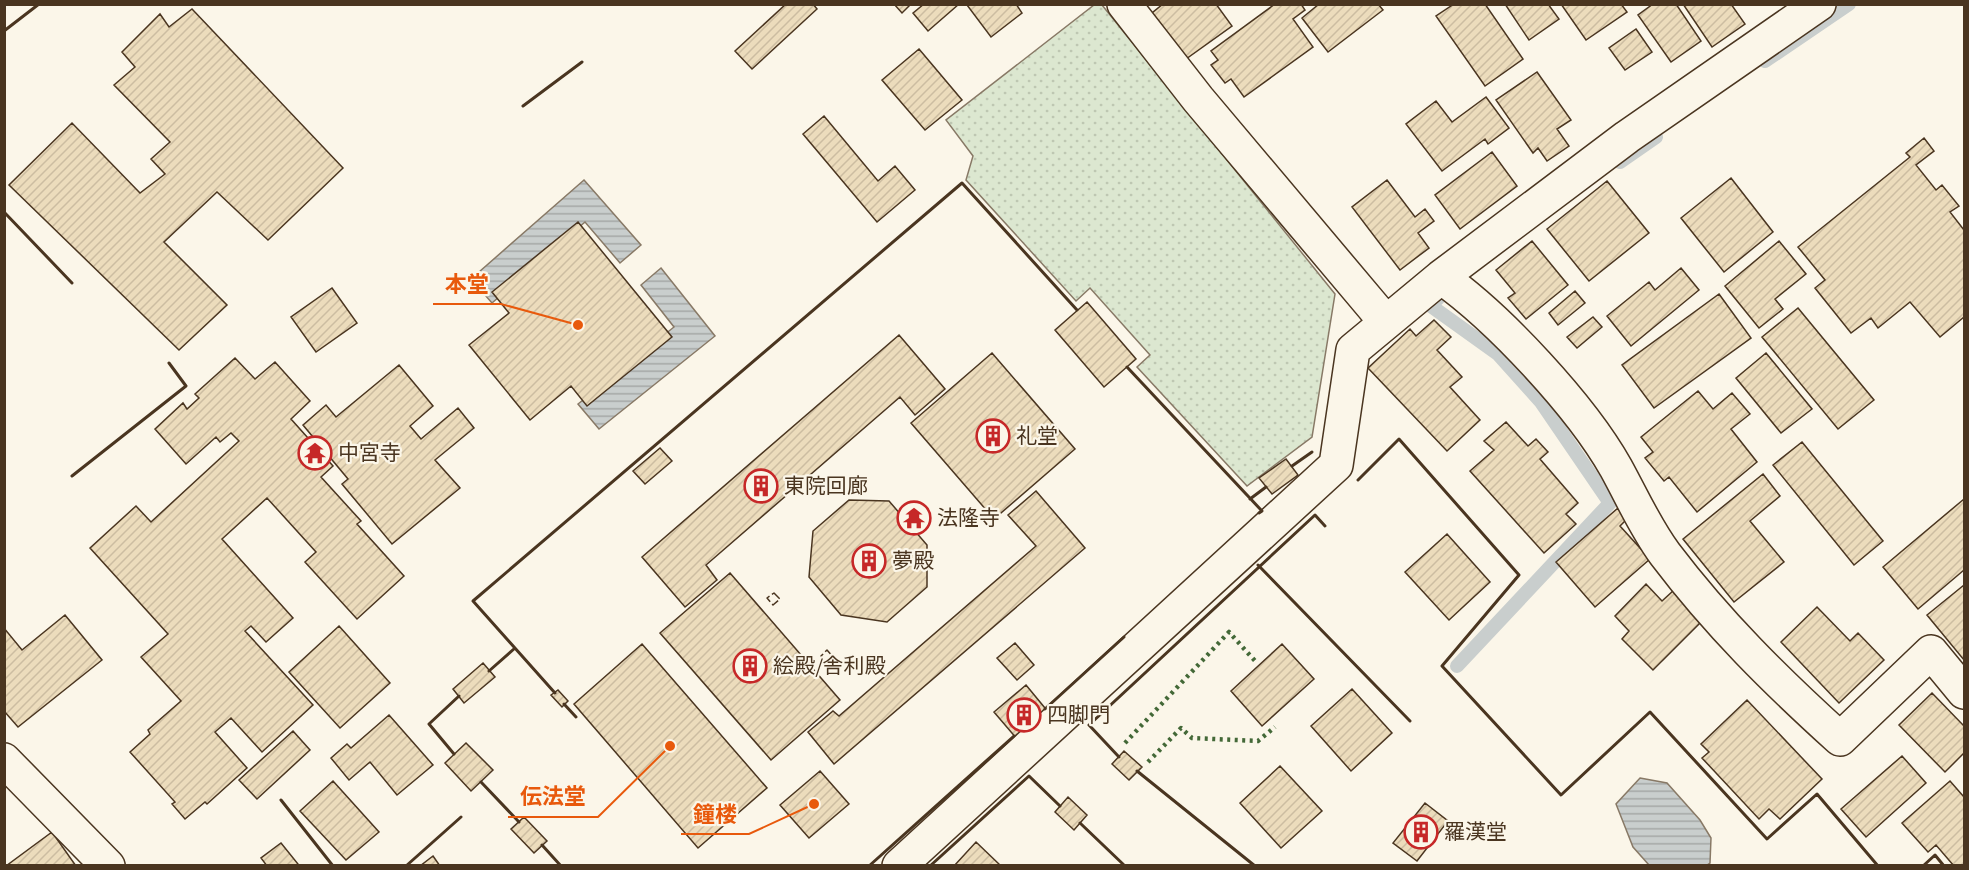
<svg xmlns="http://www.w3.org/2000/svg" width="1969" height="870" viewBox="0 0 1969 870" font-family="'Crimson Pro','Noto Sans JP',serif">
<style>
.park{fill:url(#park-dots);stroke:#887966;stroke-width:1.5}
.water{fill:url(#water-rules);stroke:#887966;stroke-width:1.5}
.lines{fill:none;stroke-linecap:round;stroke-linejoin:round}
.stream{stroke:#c9cecd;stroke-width:14}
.building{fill:url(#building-hatch);stroke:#4a3520;stroke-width:1.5}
.minor-casing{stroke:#4a3520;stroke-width:36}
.minor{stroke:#fbf6e9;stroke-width:33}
.hedge{stroke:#436837;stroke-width:4.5;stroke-dasharray:3 4.5;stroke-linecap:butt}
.fence{stroke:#4a3520;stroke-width:1.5;stroke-dasharray:8 3;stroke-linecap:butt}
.wall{stroke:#4a3520;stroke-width:3}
.labels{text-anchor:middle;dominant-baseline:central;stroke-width:4.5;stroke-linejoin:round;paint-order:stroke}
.poi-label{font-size:21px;fill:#4a3520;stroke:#fbf6e9;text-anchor:start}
.leader{fill:none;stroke:#e8590c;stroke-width:2}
.callout-dot{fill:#e8590c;stroke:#fbf6e9;stroke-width:2}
.callout-label{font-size:22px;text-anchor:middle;font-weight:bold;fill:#e8590c;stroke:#fbf6e9;stroke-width:4.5;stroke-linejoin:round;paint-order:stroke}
</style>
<defs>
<pattern id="park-dots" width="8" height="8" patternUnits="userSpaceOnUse" patternTransform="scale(1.5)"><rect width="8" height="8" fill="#dce7d0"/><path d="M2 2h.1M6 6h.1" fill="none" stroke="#bec7b2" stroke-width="1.8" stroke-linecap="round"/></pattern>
<pattern id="water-rules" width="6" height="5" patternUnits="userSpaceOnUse" patternTransform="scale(1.5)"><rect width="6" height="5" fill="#c9cecd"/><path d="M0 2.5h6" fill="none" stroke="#a5a8a6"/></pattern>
<pattern id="building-hatch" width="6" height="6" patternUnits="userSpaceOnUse" patternTransform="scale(1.5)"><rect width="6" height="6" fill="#ecdcbc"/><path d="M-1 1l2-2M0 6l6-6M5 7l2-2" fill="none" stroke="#ccbda1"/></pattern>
</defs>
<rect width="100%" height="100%" fill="#fbf6e9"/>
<path class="park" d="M1094,5H1102L1335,294L1312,437L1247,486L1137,367L1150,355L1090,288L1076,301L966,180L973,156L946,120Z"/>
<path class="water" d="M584,180L641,245L620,263L585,222L492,303L471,279Z
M661,268L715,336L599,429L578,404L674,327L641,285Z
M1640,778L1667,783L1700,820L1711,838L1710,863L1707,865H1649L1633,847L1616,804Z"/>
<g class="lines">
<path class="stream" d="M1765,61L1849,4
M1620,162L1656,137
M1441,295L1431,306L1498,354L1541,402L1610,503L1457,666"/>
</g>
<path class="building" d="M786,4H813L817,9L752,69L735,51Z
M894,4H911L902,13Z
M924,4H959L928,31L913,13Z
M1016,4L1022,13L991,37L967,5Z
M1163,4H1216L1232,26L1186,59L1152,13Z
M1275,4H1301L1305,10L1293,19L1313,47L1244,97L1231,79L1225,83L1211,65L1218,60L1211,51Z
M1319,4H1378L1383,10L1328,52L1302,18Z
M1454,4H1485L1523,59L1485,86L1436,16Z
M1505,4H1548L1559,19L1529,40Z
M1561,4H1621L1627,12L1586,40Z
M1653,4H1676L1701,41L1671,62L1638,15Z
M1683,4H1731L1745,24L1712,47Z
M192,9L343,168L268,240L217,192L164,242L227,305L179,350L9,185L72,123L140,193L165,174L151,159L170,142L114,85L135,67L122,52L160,14L169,27Z
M1636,29L1652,52L1625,70L1609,48Z
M919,49L962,100L925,130L882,80Z
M1537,72L1571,120L1557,129L1569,146L1547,161L1538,148L1533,153L1496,100Z
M1486,97L1509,128L1488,144L1485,139L1442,171L1406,124L1436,101L1452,122Z
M824,116L878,181L895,166L915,190L877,222L803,134Z
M1924,138L1934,151L1916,165L1936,190L1942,185L1959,206L1950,212L1964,230V317L1940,337L1910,302L1878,328L1871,318L1851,333L1815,288L1825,280L1798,247L1910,157L1906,153Z
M1492,152L1517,186L1460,229L1435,195Z
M1731,178L1773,232L1724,272L1681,218Z
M1387,180L1415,217L1425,209L1434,221L1418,233L1429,248L1400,270L1352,207Z
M1607,181L1649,233L1589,281L1547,229Z
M578,222L672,337L587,406L571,386L530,420L469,345L509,313L492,292Z
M1532,241L1568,285L1526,319L1508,298L1515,293L1496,270Z
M1779,241L1806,274L1775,299L1783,309L1759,328L1725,286Z
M1681,268L1699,290L1631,346L1607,316L1649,282L1655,290Z
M332,288L357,323L316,352L291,317Z
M1575,291L1585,303L1558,325L1549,313Z
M1719,294L1751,338L1654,408L1622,365Z
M1087,302L1136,359L1104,387L1055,330Z
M1798,308L1874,400L1838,429L1762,337Z
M1593,317L1602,327L1577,348L1567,337Z
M1434,320L1451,337L1437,350L1462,377L1450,387L1480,420L1447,451L1368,368L1410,329L1416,336Z
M899,335L945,389L915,415L900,397L706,565L717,580L685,607L642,557Z
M992,353L1075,449L994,519L911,423Z
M1766,353L1812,409L1781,433L1736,378Z
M235,358L255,379L275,362L310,401L291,419L333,466L321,477L361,521L357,524L404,576L357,619L305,562L316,552L267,498L222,539L293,618L266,642L251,626L245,631L313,705L262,752L231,718L215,732L247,768L207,804L205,802L185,819L172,804L175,802L130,752L150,734L148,730L181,701L141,657L168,634L90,548L136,506L151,522L239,441L231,433L220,442L216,437L186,464L155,429L183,403L187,409L199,398L195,394Z
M399,365L433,406L410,426L421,439L458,408L474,428L435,460L460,488L392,544L342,484L348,479L303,425L326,405L336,417Z
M1698,391L1713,409L1732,393L1750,414L1731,429L1757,462L1697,512L1669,477L1664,481L1645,458L1653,452L1641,437Z
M1506,422L1528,446L1536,439L1548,452L1540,459L1578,503L1566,514L1576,524L1544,553L1470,471L1494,450L1484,441Z
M1802,442L1883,541L1854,565L1773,465Z
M660,448L672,461L645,484L633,471Z
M1286,459L1298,475L1272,494L1259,478Z
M1763,474L1780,496L1750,521L1784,562L1734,602L1683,539Z
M1036,491L1085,548L834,764L808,732L833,711L839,716L1036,546L1008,515Z
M1964,499V570L1918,609L1883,567Z
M849,500L889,501L927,545V587L887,622L841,615L809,577L813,531Z
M1618,508L1627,519L1620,526L1650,559L1595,607L1556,562Z
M1447,534L1490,582L1449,620L1405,572Z
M730,573L840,700L771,760L660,633Z
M1646,584L1662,601L1674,590L1703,620L1653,670L1622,639L1629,631L1615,616Z
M1964,585V660L1927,615Z
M1817,607L1850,641L1858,633L1884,660L1839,703L1781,642Z
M65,615L102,660L18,727L4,711V628L22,650Z
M339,626L390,683L340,728L289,672Z
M1015,643L1034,665L1017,680L997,658Z
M642,644L767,788L698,848L574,704Z
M1282,644L1314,679L1262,726L1231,691Z
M483,663L495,677L464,703L453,689Z
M1026,685L1054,719L1023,746L994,712Z
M1352,689L1392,733L1351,771L1311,726Z
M558,690L568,701L562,707L551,695Z
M1932,693L1964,726V753L1945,772L1899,725Z
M1747,700L1822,779L1780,819L1769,809L1759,819L1702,758L1709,752L1701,744Z
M389,715L433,765L397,795L370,762L349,780L331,758L347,744L351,748Z
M293,731L310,750L257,799L239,780Z
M466,743L493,770L471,791L445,763Z
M1124,751L1142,767L1129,780L1112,764Z
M1902,756L1926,783L1866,837L1841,809Z
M1280,766L1322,811L1281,848L1240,803Z
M820,771L849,804L809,838L780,805Z
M333,781L379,832L346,860L300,811Z
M1950,781L1964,797V866H1954L1936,845L1928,852L1902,823Z
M1068,797L1087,815L1074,830L1055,812Z
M1425,803L1448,821L1417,861L1393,843Z
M524,817L547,841L534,853L511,829Z
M52,832L76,866H6Z
M976,842L1001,866H954Z
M281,843L298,864L297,866H267L261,858Z
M433,856L440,866H420Z"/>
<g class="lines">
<g class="minor-casing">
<path id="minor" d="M1124,4L1198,99L1385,321
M1441,277C1499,318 1581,406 1616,468C1632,497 1645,527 1665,554C1718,624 1776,681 1840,739L1931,652L1964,692
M4,760L108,866
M899,866L1336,465L1353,350L1441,277L1627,137L1819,4"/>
</g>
<use href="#minor" class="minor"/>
<path class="hedge" d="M1125,743L1229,632L1256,662
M1148,762L1181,728L1192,738L1258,741L1275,727"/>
<path class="fence" d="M774,593L780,599L773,605L767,598Z
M827,650L833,657L826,663L821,656Z"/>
<path class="wall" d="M4,31L39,4
M523,106L582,62
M4,212L72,283
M1127,367L1262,511L1259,513
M1292,466L1312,452
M72,476L186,386L169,363
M1358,480L1399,439L1519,575L1442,666L1561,795L1650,712L1767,839L1817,794L1878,866
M1250,499L1266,487
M1258,565L1410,721
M489,671L515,648
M555,693L473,601L962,183L1077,310
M564,704L576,717
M1045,709L1124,637
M454,754L429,724L459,696
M1119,757L1089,725L1315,515L1325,526
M1137,771L1255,866
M481,782L519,822
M281,800L333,866
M1080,823L1125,866
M542,845L561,866
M406,866L461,817
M869,866L1014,736
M930,866L1029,776L1060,806
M1923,866L1935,855L1944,866"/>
</g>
<defs>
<g id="building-ring" transform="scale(1.725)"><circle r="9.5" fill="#fbf6e9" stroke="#c62828" stroke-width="1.5"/><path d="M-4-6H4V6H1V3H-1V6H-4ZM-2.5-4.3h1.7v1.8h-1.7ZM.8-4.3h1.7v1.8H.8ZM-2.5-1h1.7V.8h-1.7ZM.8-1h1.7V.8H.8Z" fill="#c62828"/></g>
<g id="temple-ring" transform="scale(1.725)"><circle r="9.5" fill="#fbf6e9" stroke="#c62828" stroke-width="1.5"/><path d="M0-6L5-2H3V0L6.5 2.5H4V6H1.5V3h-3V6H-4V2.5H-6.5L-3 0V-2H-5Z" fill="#c62828"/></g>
</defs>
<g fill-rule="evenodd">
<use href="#building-ring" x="993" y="436"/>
<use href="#temple-ring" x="315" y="453"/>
<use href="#building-ring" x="761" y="486"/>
<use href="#temple-ring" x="914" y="518"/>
<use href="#building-ring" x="869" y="561"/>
<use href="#building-ring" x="750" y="666"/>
<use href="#building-ring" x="1024" y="715"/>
<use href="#building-ring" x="1421" y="832"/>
</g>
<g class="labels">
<g class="poi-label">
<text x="1016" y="436">礼堂</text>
<text x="338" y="453">中宮寺</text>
<text x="784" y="486">東院回廊</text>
<text x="937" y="518">法隆寺</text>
<text x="892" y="561">夢殿</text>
<text x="773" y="666">絵殿/舎利殿</text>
<text x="1047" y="715">四脚門</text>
<text x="1444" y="832">羅漢堂</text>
</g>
</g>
<path class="leader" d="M578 325L501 304H433M670 746L598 817H508M814 804L749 834H681"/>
<g class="callout-dot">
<circle cx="578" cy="325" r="6"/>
<circle cx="670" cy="746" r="6"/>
<circle cx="814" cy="804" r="6"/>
</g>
<g class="callout-label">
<text x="467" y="292">本堂</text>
<text x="553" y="804">伝法堂</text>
<text x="715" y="822">鐘楼</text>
</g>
<rect width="1969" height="870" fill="none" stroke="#4a3520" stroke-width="12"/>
</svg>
